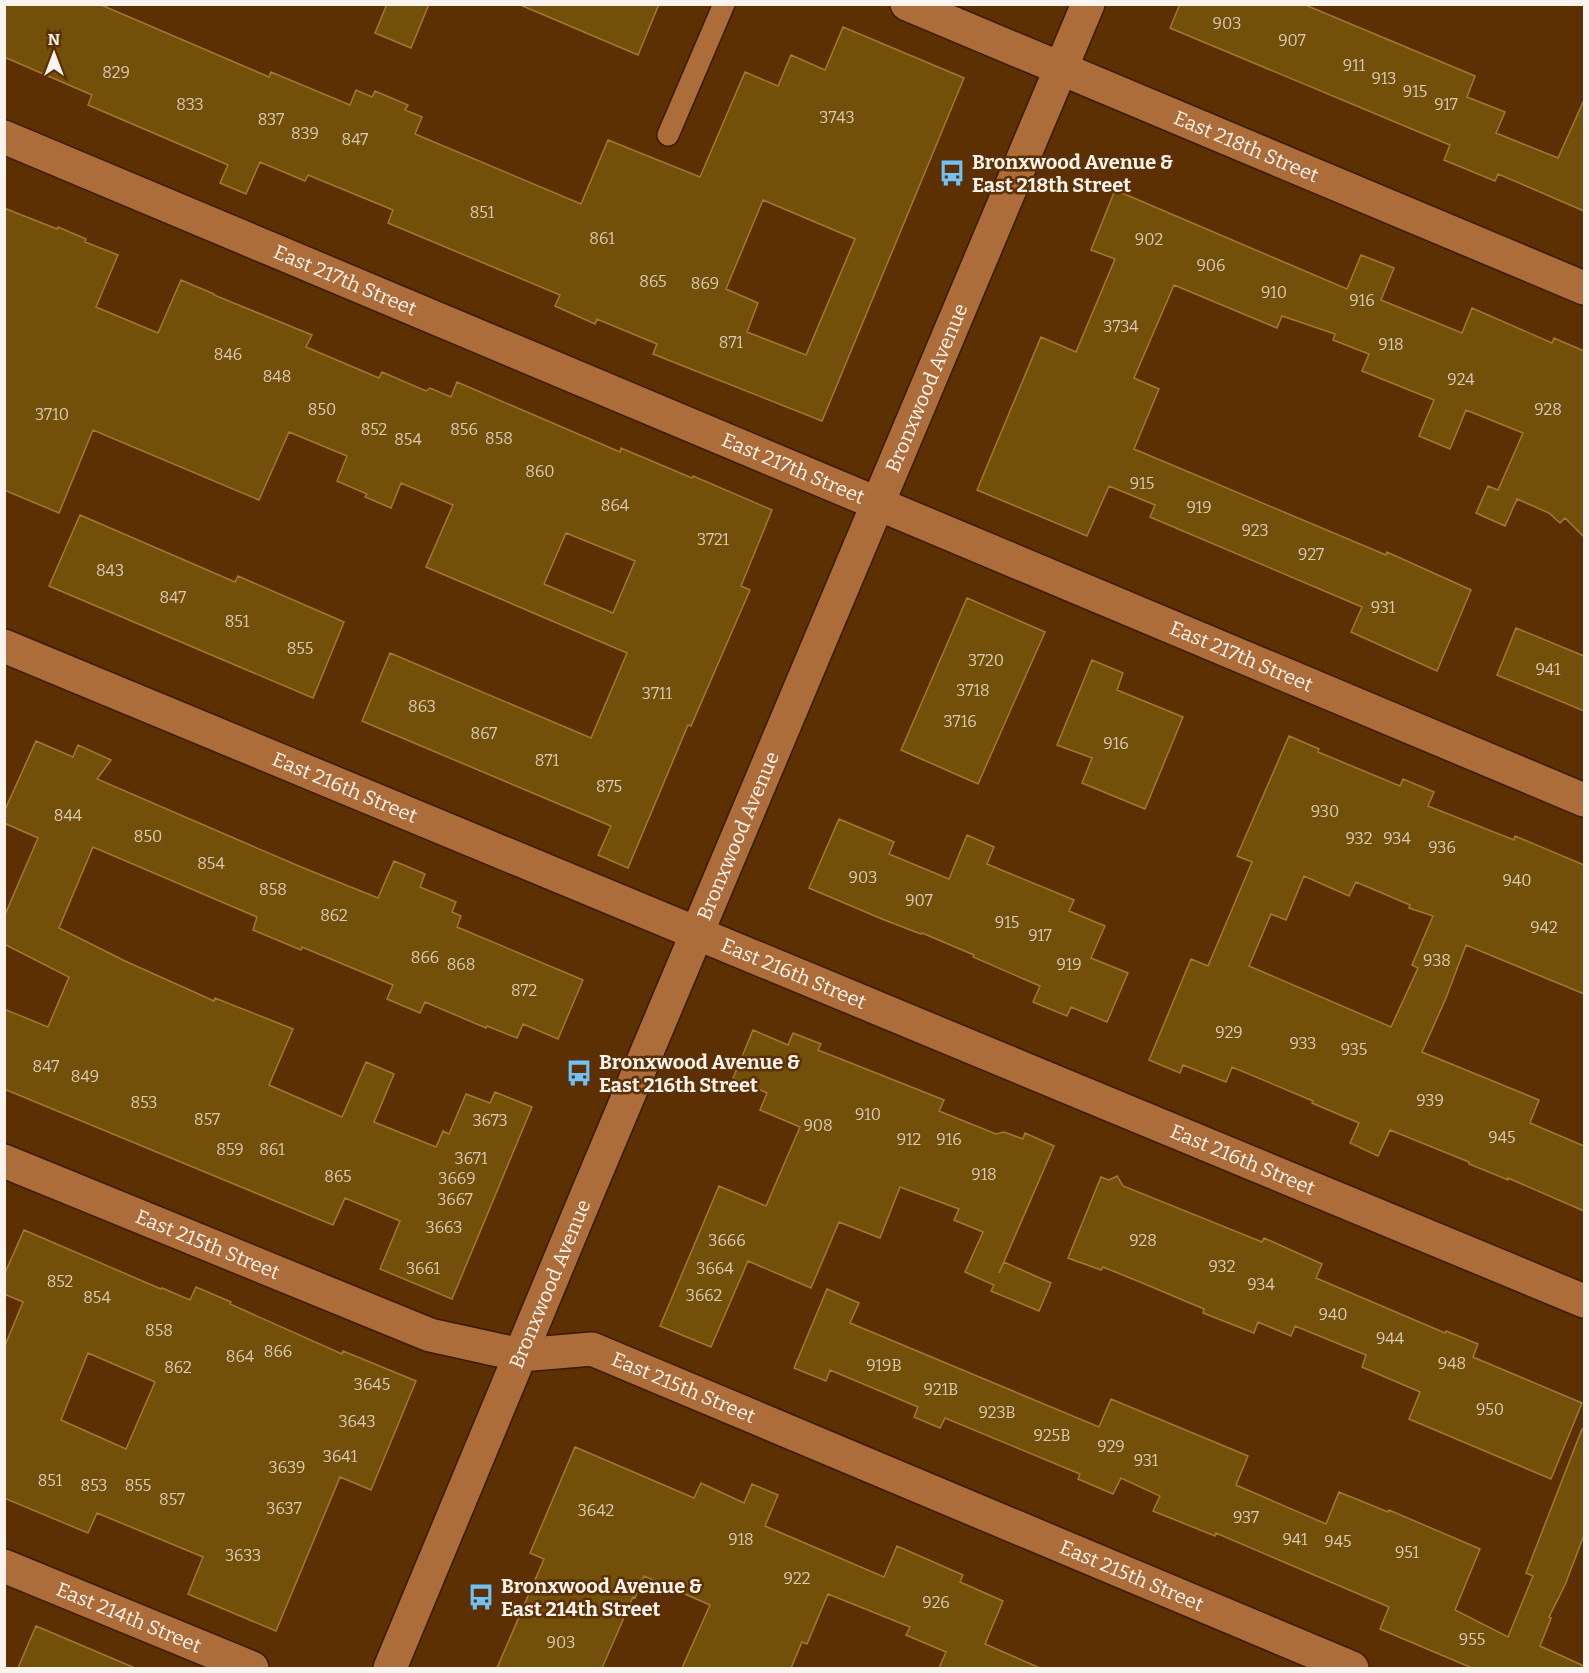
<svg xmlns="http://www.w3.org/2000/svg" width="1589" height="1673" viewBox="0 0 1589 1673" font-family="Bitter,serif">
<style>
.building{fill:#73500a;stroke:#a4782f;stroke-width:1.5;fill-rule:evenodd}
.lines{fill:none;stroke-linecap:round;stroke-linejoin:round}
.lane-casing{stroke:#3a1b00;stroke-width:24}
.street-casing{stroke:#3a1b00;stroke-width:36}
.secondary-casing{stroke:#3a1b00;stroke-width:36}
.lane{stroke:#ac6d3a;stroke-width:21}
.street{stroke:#ac6d3a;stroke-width:33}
.secondary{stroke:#ac6d3a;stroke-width:33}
.labels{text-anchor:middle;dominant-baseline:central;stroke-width:5;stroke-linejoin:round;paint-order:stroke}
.number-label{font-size:16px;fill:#d9cab5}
.street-label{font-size:20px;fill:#fbf3ee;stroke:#5d3004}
.poi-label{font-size:20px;font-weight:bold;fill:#fbf3ee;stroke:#5d3004;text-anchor:start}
</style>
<rect width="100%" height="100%" fill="#5d3004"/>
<path class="building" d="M4,4H99L269,77L271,72L350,105L356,90L372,97L375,91L408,105L405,110L422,117L415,134L581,204L608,140L700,177L745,72L778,86L791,55L825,70L843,27L964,78L822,421L653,354L657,344L597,319L595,324L555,306L560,295L388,223L393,210L308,175L305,181L260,162L246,194L220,183L228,165L88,105L92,95L4,57ZM763,200L855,239L806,355L747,332L758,303L726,289Z
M387,4H429L411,48L375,33Z
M518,4H659L638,55Z
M1180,4H1303L1475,76L1467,97L1505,112L1496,133L1558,158L1584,100V211L1498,174L1495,181L1444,160L1450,145L1170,28Z
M1115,190L1347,289L1361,255L1394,268L1381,300L1462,333L1472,308L1552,343L1554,338L1584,351V537L1565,518L1560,523L1549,513L1517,499L1505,526L1476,513L1488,486L1498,490L1523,433L1466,410L1450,449L1419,436L1434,400L1362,371L1369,354L1333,340L1335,334L1282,316L1277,328L1174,285L1134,378L1159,389L1134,449L1386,555L1387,552L1471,590L1437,671L1351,632L1362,607L1150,517L1155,505L1109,486L1087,536L977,490L1041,337L1076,352L1115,259L1091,250Z
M4,208L57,229L58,227L86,239L85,242L118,255L96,307L158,333L181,280L214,294V295L312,335L306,347L379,378L382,372L426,391L430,388L451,397L457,382L620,452L621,448L692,478L693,476L772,510L741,586L750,590L691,726L688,725L628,868L598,855L611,826L362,721L390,653L591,738L627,653L426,567L453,505L401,483L391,508L365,497L367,494L337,481L347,456L289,432L259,500L93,430L59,513L4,490ZM566,533L635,561L613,613L544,584Z
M80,515L235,582L238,576L344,622L313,698L49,586Z
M967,598L1045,632L978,784L901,750Z
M1516,628L1584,656V711L1497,675Z
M1092,660L1123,673L1117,690L1183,717L1145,809L1082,783L1092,758L1057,745Z
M1289,736L1319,749L1318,752L1400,786L1403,779L1434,792L1428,806L1514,840L1515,836L1584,865V994L1466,945L1446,998L1422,1052L1539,1100L1530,1123L1584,1146V1211L1508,1178V1180L1469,1164V1162L1390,1130L1378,1156L1350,1143L1359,1123L1312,1103L1313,1101L1232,1067L1226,1082L1183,1065L1180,1073L1149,1060L1191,959L1208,966L1252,862L1237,856ZM1304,876L1349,896L1356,882L1410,905L1409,908L1433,916L1412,965L1418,968L1391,1027L1249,966L1271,914L1286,920Z
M36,741L73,757L78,745L111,760L97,779L301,867L378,898L394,861L425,874L420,887L456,902L452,912L461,916L457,927L583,980L558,1039L523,1024L517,1038L487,1026L486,1028L425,1002L420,1013L387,999L393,985L302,947L301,950L253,930L257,917L93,847L59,928L125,961L214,1001L215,998L293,1029L269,1085L342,1117L366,1062L394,1074L374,1122L436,1147L443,1131L449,1134L466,1094L490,1103L495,1092L532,1107L452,1299L380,1269L400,1221L345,1198L333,1225L4,1089V1009L48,1027L69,977L4,944V917L38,838L4,823V812Z
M839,819L894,842L889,854L949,879L967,835L994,847L987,864L1074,900L1069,911L1105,926L1091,958L1128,973L1107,1022L1071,1007L1067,1016L1033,1002L1040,986L973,957L974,955L922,933L921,934L882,919L809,888Z
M753,1030L788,1045L793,1033L821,1044L818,1050L944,1100L939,1111L996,1134L1004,1132L1023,1139L1025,1133L1054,1146L999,1273L1004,1262L1051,1283L1039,1311L991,1291L994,1285L965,1272L983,1232L954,1220L959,1209L900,1187L880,1238L839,1222L811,1288L748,1261L711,1347L660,1326L719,1186L766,1206L800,1127L760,1110L767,1093L733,1078Z
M1117,1176L1123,1186L1262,1242L1264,1238L1322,1264L1316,1278L1445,1333L1446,1331L1478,1344L1473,1357L1582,1403L1551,1479L1409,1419L1420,1392L1362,1367L1366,1355L1295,1326L1291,1336L1258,1322L1254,1333L1203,1313L1204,1309L1140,1282L1103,1267L1101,1270L1068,1258L1101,1177L1109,1180Z
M24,1230L161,1289L162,1288L190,1300L196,1287L231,1302L230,1304L342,1354L343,1351L416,1381L371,1490L340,1477L276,1631L188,1594L203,1557L97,1513L88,1533L4,1498V1348L23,1302L4,1294V1275ZM88,1353L155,1382L126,1449L61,1420Z
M827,1289L859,1303L850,1323L1099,1427L1111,1399L1248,1456L1236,1485L1326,1524L1339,1492L1388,1512L1389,1510L1480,1549L1455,1610L1508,1637L1533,1576L1526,1573L1582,1429H1584V1535L1565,1585L1549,1617L1551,1618L1540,1646L1584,1666V1668H1472L1380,1629L1389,1607L1216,1533L1215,1536L1153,1511L1160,1496L1121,1478L1113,1494L1078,1479L1080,1474L945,1418L940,1428L914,1417L918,1407L830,1370L826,1381L794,1368Z
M575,1447L694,1498L701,1483L744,1503L752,1484L778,1495L765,1526L884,1577L897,1546L963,1575L960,1582L1003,1601L985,1644L1040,1668H939L946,1652L906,1635L910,1627L828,1594L807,1644L802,1642L791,1668H682L710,1605L644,1576L635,1598L633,1597L602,1668H497L544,1559L530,1553Z
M36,1626L135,1668H18Z"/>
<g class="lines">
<g class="lane-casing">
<path id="lane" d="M668,135L724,4"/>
</g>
<g class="street-casing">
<g id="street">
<path id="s1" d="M907,4L1584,288"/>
<path id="s2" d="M4,137L1584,800"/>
<path id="s3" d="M4,646L1584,1301"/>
<path id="s4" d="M4,1161L430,1335L521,1355L592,1349L1352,1668"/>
<path id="s5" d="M4,1566L252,1668"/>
</g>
</g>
<g class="secondary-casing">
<g id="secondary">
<path id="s6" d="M390,1668L588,1192L1088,4"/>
</g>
</g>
<use href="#lane" class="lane"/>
<use href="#street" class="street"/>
<use href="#secondary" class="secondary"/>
</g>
<defs>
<g id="bus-bare" transform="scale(2.07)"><path d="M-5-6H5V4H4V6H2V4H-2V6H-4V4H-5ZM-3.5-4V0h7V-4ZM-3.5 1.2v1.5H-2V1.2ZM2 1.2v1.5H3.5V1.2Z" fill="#70c2f4" stroke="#5d3004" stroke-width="2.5" paint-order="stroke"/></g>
</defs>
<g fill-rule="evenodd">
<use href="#bus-bare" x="952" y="173"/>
<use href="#bus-bare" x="579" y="1073"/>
<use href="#bus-bare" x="481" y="1597"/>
</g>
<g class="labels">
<g class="number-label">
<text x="1227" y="23">903</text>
<text x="1292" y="40">907</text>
<text x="1354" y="65">911</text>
<text x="116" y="72">829</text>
<text x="1384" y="78">913</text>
<text x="1415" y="91">915</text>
<text x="190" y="104">833</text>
<text x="1446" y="104">917</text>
<text x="837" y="117">3743</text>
<text x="271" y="119">837</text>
<text x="305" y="133">839</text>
<text x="355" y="139">847</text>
<text x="482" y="212">851</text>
<text x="602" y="238">861</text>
<text x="1149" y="239">902</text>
<text x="1211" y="265">906</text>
<text x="653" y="281">865</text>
<text x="705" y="283">869</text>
<text x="1274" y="292">910</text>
<text x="1362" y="300">916</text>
<text x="1121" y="326">3734</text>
<text x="731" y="342">871</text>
<text x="1391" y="344">918</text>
<text x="228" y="354">846</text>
<text x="277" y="376">848</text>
<text x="1461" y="379">924</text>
<text x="322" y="409">850</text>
<text x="1548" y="409">928</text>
<text x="52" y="414">3710</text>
<text x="374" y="429">852</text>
<text x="464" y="429">856</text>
<text x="499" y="438">858</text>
<text x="408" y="439">854</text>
<text x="540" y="471">860</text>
<text x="1142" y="483">915</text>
<text x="615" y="505">864</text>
<text x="1199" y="507">919</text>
<text x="1255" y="530">923</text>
<text x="713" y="539">3721</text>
<text x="1311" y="554">927</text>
<text x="110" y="570">843</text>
<text x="173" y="597">847</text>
<text x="1383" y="607">931</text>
<text x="237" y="621">851</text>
<text x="300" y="648">855</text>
<text x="986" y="660">3720</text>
<text x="1548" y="669">941</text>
<text x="973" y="690">3718</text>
<text x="657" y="693">3711</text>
<text x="422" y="706">863</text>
<text x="960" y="721">3716</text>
<text x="484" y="733">867</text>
<text x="1116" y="743">916</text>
<text x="547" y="760">871</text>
<text x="609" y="786">875</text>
<text x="1325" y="811">930</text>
<text x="68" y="815">844</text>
<text x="148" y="836">850</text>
<text x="1359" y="838">932</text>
<text x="1397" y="838">934</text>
<text x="1442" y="847">936</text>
<text x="211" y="863">854</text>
<text x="863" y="877">903</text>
<text x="1517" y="880">940</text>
<text x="273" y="889">858</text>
<text x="919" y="900">907</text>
<text x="334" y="915">862</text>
<text x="1007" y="922">915</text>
<text x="1544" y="927">942</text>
<text x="1040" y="935">917</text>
<text x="425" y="957">866</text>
<text x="1437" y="960">938</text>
<text x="461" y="964">868</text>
<text x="1069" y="964">919</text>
<text x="524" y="990">872</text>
<text x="1229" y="1032">929</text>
<text x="1303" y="1043">933</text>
<text x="1354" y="1049">935</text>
<text x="46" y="1066">847</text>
<text x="85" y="1076">849</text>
<text x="1430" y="1100">939</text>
<text x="144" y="1102">853</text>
<text x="868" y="1114">910</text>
<text x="207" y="1119">857</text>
<text x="490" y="1120">3673</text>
<text x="818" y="1125">908</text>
<text x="1502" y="1137">945</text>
<text x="909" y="1139">912</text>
<text x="949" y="1139">916</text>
<text x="230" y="1149">859</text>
<text x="272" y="1149">861</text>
<text x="471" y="1158">3671</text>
<text x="984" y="1174">918</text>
<text x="338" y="1176">865</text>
<text x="457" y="1178">3669</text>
<text x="455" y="1199">3667</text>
<text x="444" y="1227">3663</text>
<text x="727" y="1240">3666</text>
<text x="1143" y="1240">928</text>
<text x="1222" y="1266">932</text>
<text x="423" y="1268">3661</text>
<text x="715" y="1268">3664</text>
<text x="60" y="1281">852</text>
<text x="1261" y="1284">934</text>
<text x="704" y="1295">3662</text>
<text x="97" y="1297">854</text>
<text x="1333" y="1314">940</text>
<text x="159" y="1330">858</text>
<text x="1390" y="1338">944</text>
<text x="278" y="1351">866</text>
<text x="240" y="1356">864</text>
<text x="1452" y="1363">948</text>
<text x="884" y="1365">919B</text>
<text x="178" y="1367">862</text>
<text x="372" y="1384">3645</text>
<text x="941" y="1389">921B</text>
<text x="1490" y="1409">950</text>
<text x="997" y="1412">923B</text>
<text x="357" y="1421">3643</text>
<text x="1052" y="1435">925B</text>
<text x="1111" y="1446">929</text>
<text x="340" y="1456">3641</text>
<text x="1146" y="1460">931</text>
<text x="287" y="1467">3639</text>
<text x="50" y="1480">851</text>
<text x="94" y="1485">853</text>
<text x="138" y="1485">855</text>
<text x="172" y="1499">857</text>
<text x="284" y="1508">3637</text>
<text x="596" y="1510">3642</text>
<text x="1246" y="1517">937</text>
<text x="741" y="1539">918</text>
<text x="1295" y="1539">941</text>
<text x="1338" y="1541">945</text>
<text x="1407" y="1552">951</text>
<text x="243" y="1555">3633</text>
<text x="797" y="1578">922</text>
<text x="936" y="1602">926</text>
<text x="1472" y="1639">955</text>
<text x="561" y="1642">903</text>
</g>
<g class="street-label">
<text stroke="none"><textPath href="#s1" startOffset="368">East 218th Street</textPath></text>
<text stroke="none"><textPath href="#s2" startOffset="370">East 217th Street</textPath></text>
<text stroke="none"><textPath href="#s6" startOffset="1388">Bronxwood Avenue</textPath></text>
<text stroke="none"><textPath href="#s2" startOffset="856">East 217th Street</textPath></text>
<text stroke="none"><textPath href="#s2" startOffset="1342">East 217th Street</textPath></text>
<text stroke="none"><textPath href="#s3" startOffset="369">East 216th Street</textPath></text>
<text stroke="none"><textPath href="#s6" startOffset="902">Bronxwood Avenue</textPath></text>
<text stroke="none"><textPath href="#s3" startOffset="855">East 216th Street</textPath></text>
<text stroke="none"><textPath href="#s3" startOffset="1341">East 216th Street</textPath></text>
<text stroke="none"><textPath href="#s4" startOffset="220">East 215th Street</textPath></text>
<text stroke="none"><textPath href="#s6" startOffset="416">Bronxwood Avenue</textPath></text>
<text stroke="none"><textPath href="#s4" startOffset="724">East 215th Street</textPath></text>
<text stroke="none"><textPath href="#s4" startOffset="1210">East 215th Street</textPath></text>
<text stroke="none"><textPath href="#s5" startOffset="135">East 214th Street</textPath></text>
</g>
<g class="poi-label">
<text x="972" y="162">Bronxwood Avenue &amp;<tspan x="972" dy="23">East 218th Street</tspan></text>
<text x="599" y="1062">Bronxwood Avenue &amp;<tspan x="599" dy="23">East 216th Street</tspan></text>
<text x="501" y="1586">Bronxwood Avenue &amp;<tspan x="501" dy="23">East 214th Street</tspan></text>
</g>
</g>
<rect width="1589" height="1673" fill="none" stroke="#fbf3ee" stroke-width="12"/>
<g transform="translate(54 54)" stroke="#5d3004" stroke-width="4.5" paint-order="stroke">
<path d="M0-4.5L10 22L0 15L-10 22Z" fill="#fbf3ee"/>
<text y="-9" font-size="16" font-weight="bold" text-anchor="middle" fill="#fbf3ee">N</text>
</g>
</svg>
